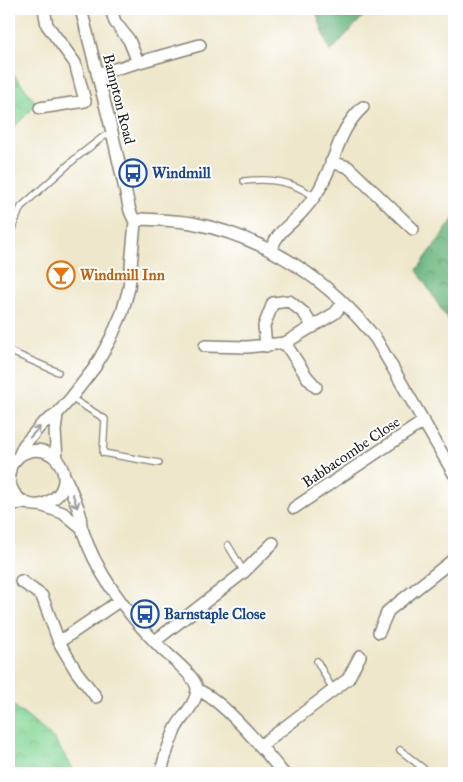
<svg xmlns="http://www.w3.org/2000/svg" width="463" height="782" viewBox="0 0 463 782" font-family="'IM FELL Great Primer',serif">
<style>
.forest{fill:url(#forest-crowns);stroke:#446a4e}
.park{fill:url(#park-crowns);stroke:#507959}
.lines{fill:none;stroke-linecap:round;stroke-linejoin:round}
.lane-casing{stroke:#858274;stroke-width:8}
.street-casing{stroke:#858274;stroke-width:14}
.lane{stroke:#fff;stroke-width:5.5}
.street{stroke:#fff;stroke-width:11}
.oneway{stroke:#999}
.labels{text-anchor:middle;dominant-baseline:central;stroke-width:4;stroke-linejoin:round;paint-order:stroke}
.street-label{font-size:15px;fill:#1c1c1c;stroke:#fff}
.transit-label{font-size:15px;font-weight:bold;fill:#164399;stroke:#fff;text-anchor:start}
.food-label{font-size:15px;font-weight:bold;fill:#c56008;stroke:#fff;text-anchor:start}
</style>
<defs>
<pattern id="forest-crowns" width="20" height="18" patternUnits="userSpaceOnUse" patternTransform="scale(1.25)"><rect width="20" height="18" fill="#6cb77f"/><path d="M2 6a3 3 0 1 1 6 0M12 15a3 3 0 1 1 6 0" fill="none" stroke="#589467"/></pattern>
<pattern id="park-crowns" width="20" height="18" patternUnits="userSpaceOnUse" patternTransform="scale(1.25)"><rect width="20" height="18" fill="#85d696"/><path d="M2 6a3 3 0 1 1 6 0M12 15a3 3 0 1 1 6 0" fill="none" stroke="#72b781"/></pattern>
</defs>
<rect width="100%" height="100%" fill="#fff"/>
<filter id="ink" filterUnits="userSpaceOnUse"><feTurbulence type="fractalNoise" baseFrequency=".02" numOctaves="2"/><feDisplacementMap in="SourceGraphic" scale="10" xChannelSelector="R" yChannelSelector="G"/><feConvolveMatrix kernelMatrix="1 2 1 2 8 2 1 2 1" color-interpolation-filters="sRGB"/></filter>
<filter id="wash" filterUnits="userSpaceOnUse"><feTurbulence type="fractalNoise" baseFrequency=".0096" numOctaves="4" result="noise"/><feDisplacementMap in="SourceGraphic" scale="20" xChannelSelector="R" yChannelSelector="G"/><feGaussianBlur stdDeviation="1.12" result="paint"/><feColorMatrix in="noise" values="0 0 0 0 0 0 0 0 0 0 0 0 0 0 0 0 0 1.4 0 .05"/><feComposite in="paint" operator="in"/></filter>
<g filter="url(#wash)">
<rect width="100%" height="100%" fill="#eee7cb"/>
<path class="forest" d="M315,9H370L330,52Z
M454,218V330L417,270Z"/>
<path class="park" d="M9,68L37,104L9,132Z
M9,702L53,738L76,773H9Z"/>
</g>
<g filter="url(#ink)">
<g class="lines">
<g class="lane-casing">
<path id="lane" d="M244,181C272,178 290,181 314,196
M9,236L21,207L77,157L103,137L112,132
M9,351L58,372
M71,398L105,419L103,453L159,463
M228,545L244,572
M317,661L333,690
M400,750L429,773"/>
</g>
<g class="street-casing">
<path id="street" d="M111,9L115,22L129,40L138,62
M97,74L200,45
M40,108L85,101L75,63L47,25L44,9
M331,162L348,167L413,229
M135,222L143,219C159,220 176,220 192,223C265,237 330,280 376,339L454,474
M271,249C280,228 289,227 303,211C310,203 319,192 323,182C338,154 338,130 363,107
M285,343L307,377L316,387
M205,346L247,347L285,343L335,313L343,303
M266,346L264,326L273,303L289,301L304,313L313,327
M57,459L55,431L57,414
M9,475L11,465L19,456L24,445L42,424L57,414L71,398L95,367L111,338L122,313L129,288L135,222L130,211L112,132L81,9
M64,475C70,488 76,500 80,514C81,519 80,524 82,529C97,575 127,614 161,648C170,657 198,678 197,690C196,705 181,717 175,730C169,744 164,758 161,773
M9,478C10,489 15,498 26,503C33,506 41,506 48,502C83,486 55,433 19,456
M9,504L25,503
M40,505L63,513L81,528
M294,508L424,421
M21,581L42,596L59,642L76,671L96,697
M379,632L388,611L454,559
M155,641L244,572L273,543
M59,642L119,601
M197,690C222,698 266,752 283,773
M260,746L348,679L360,656"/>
</g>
<use href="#lane" class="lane"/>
<use href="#street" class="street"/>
</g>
<defs><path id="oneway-shaft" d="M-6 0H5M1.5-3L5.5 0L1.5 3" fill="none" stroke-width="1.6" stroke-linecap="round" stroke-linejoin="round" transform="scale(1.25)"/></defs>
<g class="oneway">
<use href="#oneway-shaft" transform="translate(35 432) rotate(-47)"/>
<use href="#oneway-shaft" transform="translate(75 501) rotate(72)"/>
</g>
</g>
<defs>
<g id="bus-ring" transform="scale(1.4375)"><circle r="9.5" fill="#fff" stroke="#1a4fb4" stroke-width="1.5"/><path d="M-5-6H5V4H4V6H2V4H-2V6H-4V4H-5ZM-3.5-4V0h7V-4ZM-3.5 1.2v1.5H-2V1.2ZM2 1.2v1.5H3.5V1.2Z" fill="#1a4fb4"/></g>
<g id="bar-ring" transform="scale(1.4375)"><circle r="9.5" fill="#fff" stroke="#e8710a" stroke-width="1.5"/><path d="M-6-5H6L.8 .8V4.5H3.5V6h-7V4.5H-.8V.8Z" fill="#e8710a"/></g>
</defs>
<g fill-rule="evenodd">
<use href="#bus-ring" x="133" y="173"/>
<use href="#bar-ring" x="61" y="275"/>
<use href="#bus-ring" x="145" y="614"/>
</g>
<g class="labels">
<g class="street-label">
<text transform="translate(119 99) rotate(76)">Bampton Road</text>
<text transform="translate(351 452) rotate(-34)">Babbacombe Close</text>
</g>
<g class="transit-label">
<text x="152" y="173">Windmill</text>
<text x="164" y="614">Barnstaple Close</text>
</g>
<g class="food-label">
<text x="80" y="275">Windmill Inn</text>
</g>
</g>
<rect width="463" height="782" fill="none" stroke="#fff" stroke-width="30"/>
</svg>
